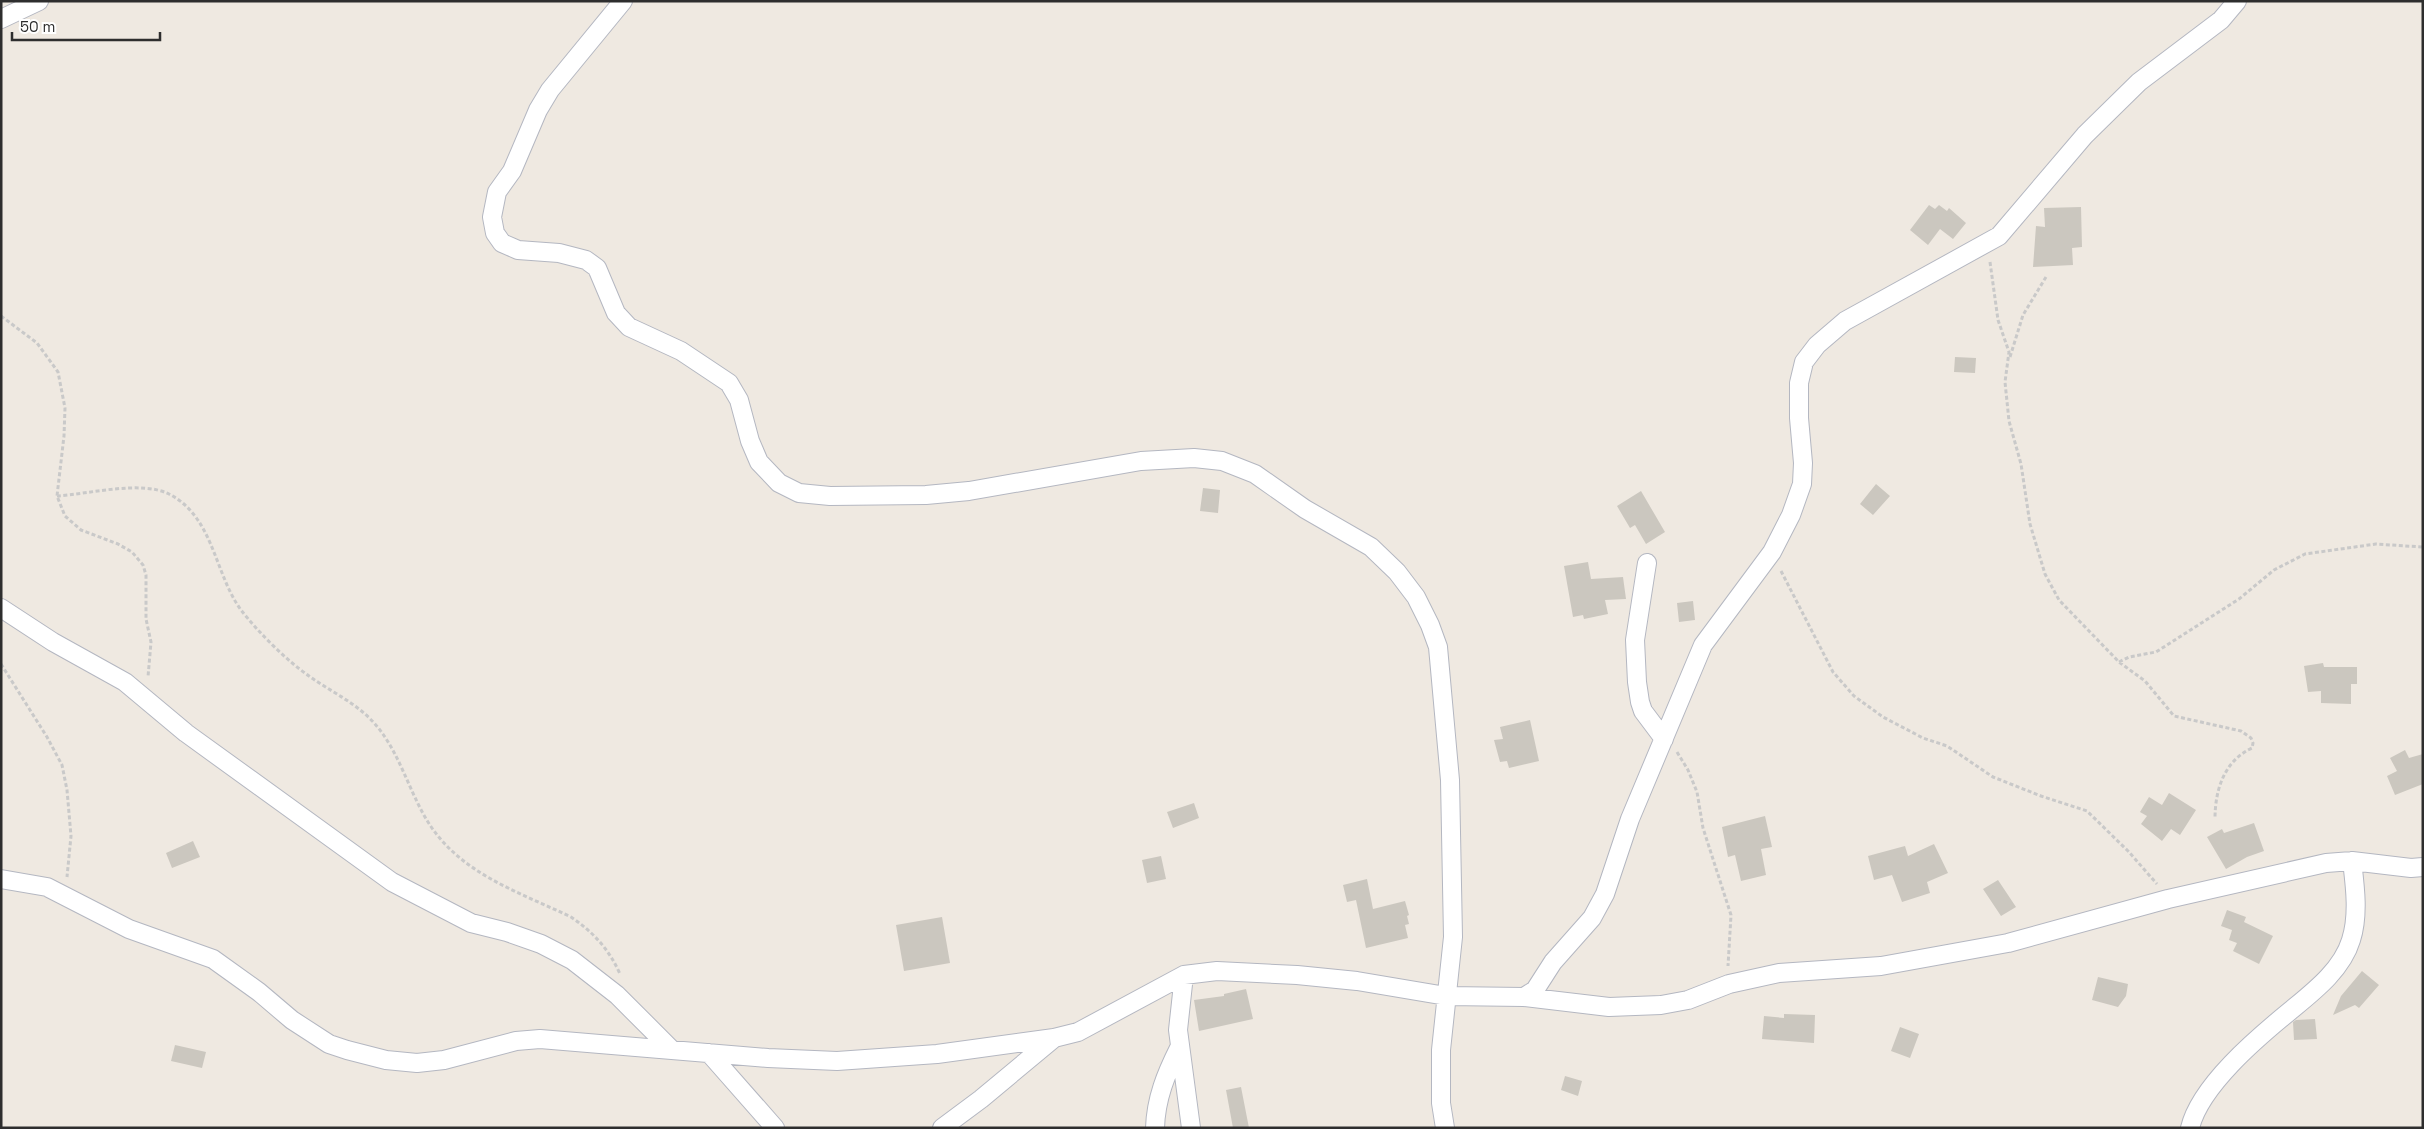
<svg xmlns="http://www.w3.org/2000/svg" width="2424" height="1129" viewBox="0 0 2424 1129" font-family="'Space Grotesk',sans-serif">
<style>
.building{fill:#cbc7bf}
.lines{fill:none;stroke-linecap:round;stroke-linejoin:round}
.street-casing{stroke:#b4b7c1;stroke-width:20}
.path{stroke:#c9c9c9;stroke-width:3;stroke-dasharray:4 2.5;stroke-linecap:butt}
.street{stroke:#fff;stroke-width:18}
</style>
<rect width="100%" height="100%" fill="#efe9e1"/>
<path class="building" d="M1929,205L1935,209L1939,205L1947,211L1949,208L1966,223L1953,239L1940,229L1928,245L1910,230Z
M2081,207L2082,247L2072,248L2073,265L2033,267L2036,226L2045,227L2044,208Z
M1955,357L1976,358L1975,373L1954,372Z
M1876,484L1890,496L1873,515L1860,504Z
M1203,488L1220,490L1218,513L1200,511Z
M1641,491L1665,532L1646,544L1635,525L1630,528L1617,506Z
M1588,562L1591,579L1623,577L1626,599L1605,600L1608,614L1584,619L1583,615L1573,617L1564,566Z
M1693,601L1695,620L1679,622L1677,603Z
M2323,663L2324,667H2357V684H2351V704L2321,703V691L2308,692L2304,666Z
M1530,720L1539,761L1509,768L1507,761L1500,762L1494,740L1503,739L1500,727Z
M2405,750L2409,758L2423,754V784L2395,795L2387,776L2397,771L2390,758Z
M2169,793L2196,810L2180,835L2171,829L2162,841L2141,824L2147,816L2140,812L2149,797L2162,805Z
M1194,803L1199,818L1173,828L1167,812Z
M1765,816L1772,847L1761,849L1766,875L1741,881L1735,855L1728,857L1722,827Z
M2254,823L2264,851L2247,857L2226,869L2207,837L2222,829L2224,833Z
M193,841L200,857L172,868L166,853Z
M1934,844L1948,873L1927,882L1930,893L1902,902L1892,875L1874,880L1868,856L1905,846L1908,856Z
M1161,856L1166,879L1147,883L1142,860Z
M1367,879L1373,909L1405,901L1409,915L1407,916L1409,924L1405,925L1408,938L1366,948L1356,900L1347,902L1343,885Z
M1998,880L2016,907L2001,916L1983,889Z
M2227,910L2246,917L2244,922L2273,936L2259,964L2233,951L2237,943L2229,940L2232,930L2221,926Z
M942,917L950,963L904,971L896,925Z
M2362,971L2379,985L2359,1008L2355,1005L2333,1015L2341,996Z
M2098,977L2128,984L2126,996L2118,1007L2092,1000Z
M1246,989L1253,1019L1199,1031L1194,1000L1224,996V994Z
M1784,1014L1815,1015L1814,1043L1762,1039L1764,1016L1784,1018Z
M2315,1019L2317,1039L2294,1040L2293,1022L2296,1020Z
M1900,1027L1919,1034L1910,1058L1891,1051Z
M175,1045L206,1052L202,1068L171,1061Z
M1565,1076L1582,1081L1578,1096L1561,1090Z
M1241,1087L1249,1128H1233L1226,1090Z"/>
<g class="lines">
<g class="street-casing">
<path id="street" d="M623,1L550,90L538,110L512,171L497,192L492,217L495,233L502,243L518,250L559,253L586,260L597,268L616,313L629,327L681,351L729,383L739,400L750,441L759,462L779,483L799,493L830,496L926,495L969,491L1141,461L1194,458L1222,461L1255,474L1305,509L1371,547L1397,572L1416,597L1430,625L1438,647L1450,780L1453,937L1441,1050V1103L1445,1128
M1,19L39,1
M1647,563L1635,640L1637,682L1640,702L1643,711L1664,739
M1,608L53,642L125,682L186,733L392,882L471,923L507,932L541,944L572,960L617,995L671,1049
M1,879L47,887L129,929L213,959L259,992L292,1020L329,1044L347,1050L386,1060L417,1063L444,1060L516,1041L540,1039L768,1058L837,1061L937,1054L1054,1038L1078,1032L1184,975L1217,971L1297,975L1357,981L1446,996L1524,997L1609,1007L1661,1005L1688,1000L1729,984L1779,973L1881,966L2008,943L2168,899L2326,863L2352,861L2411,868L2423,867
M1184,975L1178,1030L1191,1128
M1524,997L1535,990L1553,962L1592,918L1605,894L1630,819L1703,645L1772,552L1791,515L1802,484L1803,463L1799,418V383L1804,362L1817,345L1845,321L1999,236L2085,135L2139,82L2221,20L2237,1
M709,1053L775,1128
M942,1128L981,1099L1053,1039
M1155,1128C1156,1098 1166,1074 1179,1048
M2190,1128C2200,1086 2257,1038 2290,1011C2313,992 2342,970 2351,940C2359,915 2355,886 2352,861"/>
</g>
<path class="path" d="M1990,262L1998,320L2009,352L2005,382L2009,421L2021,464L2030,524L2045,574L2059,600L2119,662L2145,681L2174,716L2241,731L2251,738L2253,743L2252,748C2224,761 2215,790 2215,819
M1,316L37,343L58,372L65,408L64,436L57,496L65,516L81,530L118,544L132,552L143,565L146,575V619L151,642L148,677
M2010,357L2023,315L2046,277
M57,496C89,494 141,480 169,494C214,517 214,573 241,610C258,632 286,660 309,676C327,689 348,699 365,714C396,741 405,782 425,817C457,873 517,891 571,917C593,932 609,949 620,974
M1781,571L1833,672L1854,696L1883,717L1923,738L1947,746L1993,777L2041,796L2087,811L2128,851L2157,884
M2119,662L2129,657L2156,652L2239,599L2274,570L2305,554L2376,544L2422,547
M1,664L47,737L62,765L67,790L71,836L67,877
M1677,752L1688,770L1697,792L1703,828L1731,915L1728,966"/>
<use href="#street" class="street"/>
</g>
<rect width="2424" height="1129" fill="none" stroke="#2e2e2e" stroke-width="5"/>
<path d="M12 32v8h148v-8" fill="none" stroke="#2e2e2e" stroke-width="2.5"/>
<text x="20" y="32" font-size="15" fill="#2e2e2e" stroke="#ffffff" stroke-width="4" paint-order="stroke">50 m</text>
</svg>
